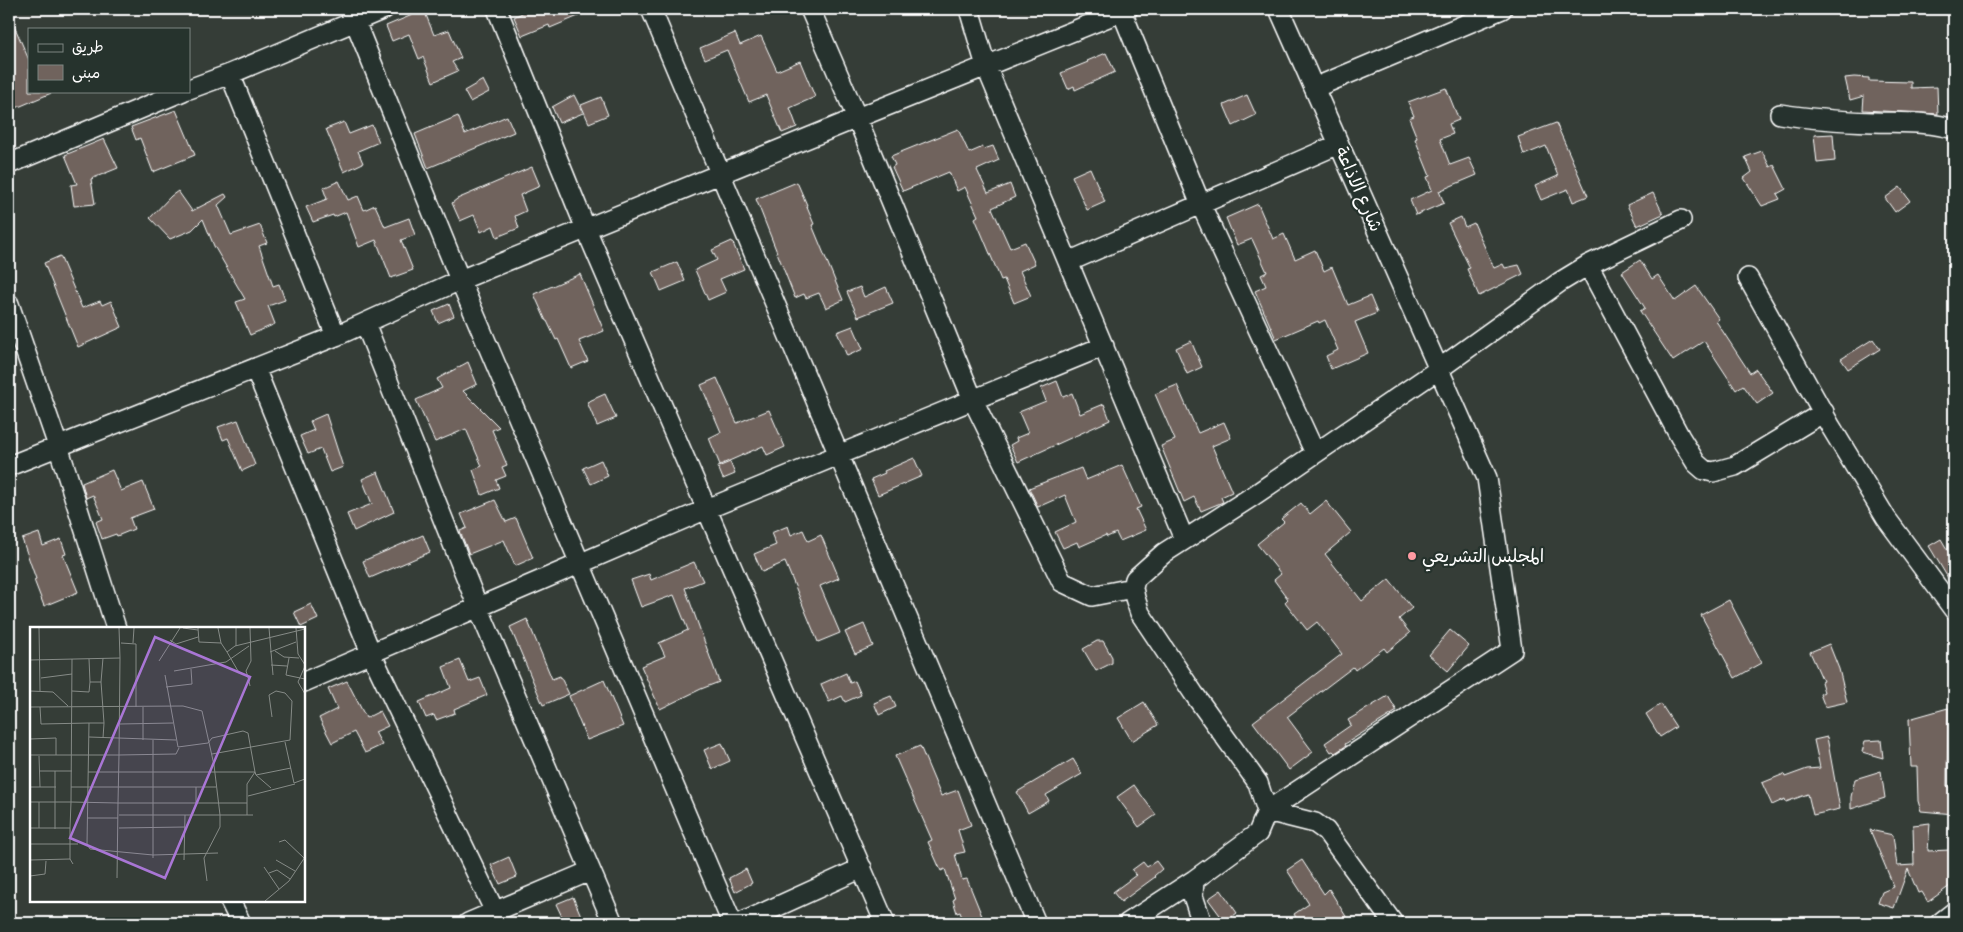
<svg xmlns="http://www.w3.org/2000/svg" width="1963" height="932" viewBox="0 0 1963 932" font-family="Itim,'Playpen Sans Arabic',sans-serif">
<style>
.building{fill:#70635d;stroke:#fff}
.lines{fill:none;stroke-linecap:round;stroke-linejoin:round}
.minor-casing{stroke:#fff;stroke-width:22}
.minor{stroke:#26332d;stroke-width:19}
.poi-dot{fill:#ff9aa2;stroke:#26332d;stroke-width:2}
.labels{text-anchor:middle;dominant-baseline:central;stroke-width:4.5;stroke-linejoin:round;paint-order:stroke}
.street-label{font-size:18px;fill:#fff;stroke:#26332d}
.poi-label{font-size:18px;fill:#fff;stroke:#26332d;text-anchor:start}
.inset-road{fill:none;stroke:#868b87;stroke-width:1}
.view{fill:#a976d5;fill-opacity:0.15;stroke:#a976d5;stroke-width:2.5}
.inset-edge{fill:none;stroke:#fff;stroke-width:2.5}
</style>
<rect width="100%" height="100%" fill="#353d37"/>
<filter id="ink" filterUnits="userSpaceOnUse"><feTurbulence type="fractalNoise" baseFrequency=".02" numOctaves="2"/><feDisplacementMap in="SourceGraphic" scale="10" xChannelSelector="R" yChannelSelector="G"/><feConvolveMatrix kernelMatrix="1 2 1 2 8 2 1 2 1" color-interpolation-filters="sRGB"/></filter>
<g filter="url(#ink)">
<path class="building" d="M530,9H595L550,28L549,25L522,36L514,17Z
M424,10L434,35L449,30L461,58L452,62L458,71L433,82L423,57L419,59L409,34L392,41L386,26Z
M9,14L29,60V91H56L9,111Z
M735,33L740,45L761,36L777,71L800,61L815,97L790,108L797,127L782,133L766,95L749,102L727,50L705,59L700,48Z
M1106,53L1115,72L1075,90L1074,86L1068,89L1061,73L1088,62L1087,61Z
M1854,77L1869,78V81L1911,82V88L1937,87L1938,114L1863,110L1864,96L1850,100L1845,78Z
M483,80L489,92L470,102L464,91Z
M1446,88L1459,120L1449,124L1453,134L1440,139L1450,165L1469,158L1477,175L1439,191L1444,203L1416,215L1410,200L1432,190L1427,177L1430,176L1415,139L1417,138L1409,118L1414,116L1408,102Z
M574,95L583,113L559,123L552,107Z
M1247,95L1256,115L1233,126L1224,105Z
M601,97L608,115L589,123L581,105Z
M176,110L195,155L153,172L140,138L136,140L131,127Z
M458,116L465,134L507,116L514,132L428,168L415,134Z
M344,122L349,134L372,125L379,142L358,151L363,163L344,172L326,129Z
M1556,123L1588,196L1573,202L1568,189L1541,200L1535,186L1558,176L1546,146L1524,155L1518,137Z
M958,129L969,153L983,147L984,149L993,146L999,160L977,170L988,193L1010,184L1015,197L992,208L1010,248L1025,242L1035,264L1020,271L1031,296L1014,303L1004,279L1001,280L975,218L978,216L965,187L957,191L949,172L903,191L892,167L895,165L891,156Z
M1833,134L1835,161L1817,163L1814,135Z
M104,139L118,168L91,179L95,204L74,206L71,185L77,184L65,155Z
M1762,151L1770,167L1774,165L1786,189L1777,194L1780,199L1762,206L1744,178L1752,172L1745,157Z
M532,167L540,186L520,195L526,211L515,216L519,228L497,237L493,226L481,232L474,215L460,221L452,203L457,199Z
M1090,168L1105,202L1087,210L1072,176Z
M339,181L348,200L358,196L364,210L375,205L385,227L409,218L415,235L401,240L413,270L391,278L376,240L359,247L346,212L334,217L333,215L313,222L306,207L327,199L323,188Z
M797,182L807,205H806L814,224L812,225L843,300L826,308L819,293L806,298L804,294L795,298L756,199Z
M1900,187L1910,201L1895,212L1885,198Z
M178,191L192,211L225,194L227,197L218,205L231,235L260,225L267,243L259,246L273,286L279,284L285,300L268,306L275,324L250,335L236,302L245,299L214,246L203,219L192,230L170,239L150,218L171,196Z
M1653,193L1663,214L1637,226L1627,205Z
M1258,204L1273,239L1284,234L1295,259L1315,250L1324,271L1332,267L1348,305L1370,296L1377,313L1355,322L1368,353L1331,369L1326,356L1338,350L1325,320L1319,323L1318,321L1276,339L1255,291L1266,286L1261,275L1267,272L1252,239L1237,245L1226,218Z
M1461,217L1465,227L1474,223L1494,268L1503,264L1505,268L1519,265L1523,274L1479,296L1467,269L1470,268L1448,223Z
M732,241L744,269L720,279L726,292L708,300L695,270L717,260L712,250Z
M60,256L82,308L100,301L102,305L111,301L122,327L78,347L44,263Z
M1640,260L1652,279L1658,275L1675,301L1696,286L1719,319L1716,321L1750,373L1756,369L1773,393L1757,404L1743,385L1736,390L1704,341L1673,361L1640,311L1645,308L1622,272Z
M677,262L685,281L661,291L653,272Z
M580,274L604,331L579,341L588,361L571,368L558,339L556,340L547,321H546L534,294Z
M860,287L864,297L886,287L893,303L858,317L847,292Z
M449,304L454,316L438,323L433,311Z
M853,326L863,349L847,356L837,332Z
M1873,339L1880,349L1848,369L1841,359Z
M1191,341L1202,367L1187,374L1176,348Z
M468,362L477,384L463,391L499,427L492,430L507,465L502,467L506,476L496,480L499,488L482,495L473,470L482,466L466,429L435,442L416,400L442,388L437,379Z
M717,378L737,423L769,410L785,447L767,455L763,446L720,465L709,438L721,432L701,385Z
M1057,381L1063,397L1072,393L1080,414L1104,404L1110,420L1018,462L1010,445L1017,441L1016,438L1028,433L1019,412L1046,401L1041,388Z
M1177,385L1198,433L1224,422L1231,438L1212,446L1232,492L1221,497L1223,502L1201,511L1194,497L1184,502L1161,446L1175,440L1155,394Z
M605,394L616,418L597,426L587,402Z
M326,414L343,467L330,472L321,449L308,454L300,436L314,430L310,421Z
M238,420L255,465L242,471L228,438L223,440L218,427Z
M914,458L922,476L878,495L871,479L885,473L884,471Z
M601,460L608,476L591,484L583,468Z
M730,462L735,474L723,479L718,467Z
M1122,465L1141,507L1136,509L1146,530L1120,541L1116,533L1107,537L1106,535L1079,547L1077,542L1063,548L1055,532L1076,522L1065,495L1038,507L1029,488L1081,468L1086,480Z
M112,470L121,491L143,482L154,509L130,518L134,529L117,536L116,534L102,539L96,522L103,519L93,495L86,498L82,483Z
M378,472L394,512L354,531L347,514L372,504L362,479Z
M495,500L506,522L516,518L533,558L515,566L504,540L469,554L460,531L467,528L461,514Z
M1326,501L1351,532L1325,554L1362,601L1389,579L1412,608L1399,619L1410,633L1387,652L1384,648L1355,670L1353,667L1287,717L1313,752L1289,770L1253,722L1342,654L1317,622L1307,630L1285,602L1288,599L1274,580L1281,574L1257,544L1284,522L1281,519L1301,503L1310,514Z
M788,526L791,535L803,530L808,541L821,535L839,578L820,586L840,633L818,642L785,562L762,572L754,554L776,545L771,533Z
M39,533L43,546L61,539L66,554L63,555L78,592L44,606L34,580L36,579L22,539Z
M423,535L430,552L370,578L363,561Z
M1941,539L1954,561V588L1929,546Z
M694,562L703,581L685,588L719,682L701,689L660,709L641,666L665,656L659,643L688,630L674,595L641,607L631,580L649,574L651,580Z
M1729,600L1762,663L1735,678L1701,615Z
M311,604L318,619L301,627L294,612Z
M527,619L552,679L560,676L569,694L543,705L510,627Z
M864,624L873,646L855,654L845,632Z
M1450,630L1469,646L1448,671L1429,655Z
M1097,641H1103L1112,657V663L1096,671L1083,649Z
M1829,644L1839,669L1847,702L1825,707L1820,694L1824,692L1821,682L1823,681L1810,652Z
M460,660L469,682L480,678L487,695L454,709L455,713L436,720L434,715L426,718L419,702L451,688L443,667Z
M846,673L850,683L855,681L861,695L845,702L842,696L829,702L821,684Z
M604,680L623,726L587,740L569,696Z
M347,681L366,718L380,711L388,726L375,732L382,745L365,753L354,732L332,743L319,718L337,709L328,689Z
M891,696L896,707L879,715L874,703Z
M1388,696L1397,711L1345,744L1346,746L1335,753L1333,751L1331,752L1325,743L1351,725L1348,720Z
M1144,702L1158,725L1132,741L1118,718Z
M1661,704L1676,727L1660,737L1646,714Z
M1948,708L1947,786L1954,785V814L1921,811L1918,801L1917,767H1911L1909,719Z
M1827,737L1840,809L1813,815L1808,794L1786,802L1785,799L1772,805L1762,783L1784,774L1785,777L1807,769L1820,768L1814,740Z
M1881,740L1883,758L1862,752L1865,741Z
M722,743L730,761L712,769L704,750Z
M920,746L941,796L958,790L971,825L958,830L965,852L955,854L962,880L967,879L982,916L964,923L960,912L957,913L953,900L955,899L945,869L941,871L928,842L932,840L895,756Z
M1073,759L1082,774L1046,795L1049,801L1028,813L1017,792Z
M1881,771L1885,798L1851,809V797L1855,779Z
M1134,785L1156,815L1139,827L1117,797Z
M1930,823L1928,851L1950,850L1951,876L1954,883L1928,902L1922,892L1918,893L1908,869L1894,908L1878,903L1882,892L1894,887L1870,830L1893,835L1897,866L1914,865L1913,825Z
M509,857L517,877L500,884L491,865Z
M1302,860L1324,894L1329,889L1350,923H1299L1294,914L1309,904L1287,870Z
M1156,861L1162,869L1154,876L1155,877L1121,902L1113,892L1136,875L1132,870L1143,862L1147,867Z
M746,869L752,883L735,892L729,878Z
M1221,890L1237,913L1225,922L1208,899Z
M573,897L582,918L565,923L556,904Z"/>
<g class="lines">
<g class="minor-casing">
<path id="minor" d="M350,9L460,280L857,118L973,400L1062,582L1092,596L1133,588
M497,9L586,229L885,923
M651,9L1036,923
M810,9L857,118L1128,9
M969,9L986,66L1184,539
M1122,12L1201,205L1315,453
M230,74L336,336
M1314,88L1502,9
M189,89L230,74L384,9
M1780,114C1811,119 1841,121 1873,122C1900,123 1928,121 1954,129
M9,164L183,91
M1068,262L1339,144
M1588,265L1680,437L1696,463L1704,470L1713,472L1735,466L1824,412
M1748,278L1831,427L1886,518L1954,610
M9,304L58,446L116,628
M365,323L478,607L613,923
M255,368L371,653L495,912
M9,466L336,336L460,280L732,923
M304,682L707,509L1104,346
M1267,811L1258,783L1194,694L1140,613L1135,598L1133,588L1135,579L1164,553L1253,496L1439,369L1560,282L1588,265L1681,220
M1267,811L1315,823L1326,831L1393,923
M1194,880L1193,896L1202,923
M230,901L241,923
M468,923L590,871
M741,923L862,868
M1128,923L1194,880L1258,833L1267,811L1512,650L1487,478L1279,9
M1940,923L1954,912"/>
</g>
<use href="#minor" class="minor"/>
</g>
</g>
<circle class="poi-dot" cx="1412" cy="556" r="5"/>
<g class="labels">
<g class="street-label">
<text transform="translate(1359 189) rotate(66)">شارع الاذاعة</text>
</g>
<g class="poi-label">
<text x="1422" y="556">المجلس التشريعي</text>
</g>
</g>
<g transform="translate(30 627)">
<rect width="275" height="275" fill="#353d37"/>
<path class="inset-road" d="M9,1L10,64M153,1L168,3M168,1L169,15L191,16L197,25L205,19L275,2M188,1L191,16M206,1V19M239,1L243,48M266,1L268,27L275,38M140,13L146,17L168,10M91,16L106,17V80M103,16L104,1M245,24L254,30L269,31M197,25L208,44L218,50L220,59M240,25L266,15M259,31L256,48L275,52M59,32L60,55M0,33L90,31L89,1M129,34L150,1M241,38L257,39M275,39L268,55L275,67M144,44L196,35L219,19M135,48L148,120L178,116L182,111L213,104L218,106L225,145L217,157V188H223M218,50L216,44L221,34L220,1M11,51L42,47M136,60L162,57L161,42M0,64L23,65L38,79M42,64L59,65L60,55H71M0,80L153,79L172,84L184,138L190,188V200L174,231L177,254M10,80L11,97L59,96L57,217L60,222L123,228L188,226M113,80V113M59,96H74L71,55L73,31M90,97L143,96M59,110L146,113M73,111L74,96M0,112L26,111V128M255,115L264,156L275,152M182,127L260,113L262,74L255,66L246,64L239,68L242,90M0,128H89L90,31M9,144H42M58,145H225L226,148L261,141M226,148L241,161M0,160H10L9,129M10,160H26M41,160H186M166,160V176M218,169L265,157M0,175H41L42,32M9,175V201M89,188H217M57,191H88M0,201H40L41,175L88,176L89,128L146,127L149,121M89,201L155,200M25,202V144M249,215L255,213L274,231M0,217H48M123,231V113M40,232V201M0,233L40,232L43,237M0,233V202M154,233L155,188M246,233L265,244M234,240L249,262M239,246L247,243L260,252M0,249L15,247L16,234M87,251L88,176H217M235,274L259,254L275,230"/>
<path class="view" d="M125,10L220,50L135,251L40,211Z"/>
<rect width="275" height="275" class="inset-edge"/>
</g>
<rect width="1963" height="932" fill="none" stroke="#26332d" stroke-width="30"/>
<rect x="15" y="15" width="1933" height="902" fill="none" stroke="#fff" stroke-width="2" filter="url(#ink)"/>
<rect x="28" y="28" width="162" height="65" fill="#26332d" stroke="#7d8581"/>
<rect x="38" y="44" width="25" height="8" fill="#26332d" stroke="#7d8581"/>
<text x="72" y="52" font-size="15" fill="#ffffff">طريق</text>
<rect x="38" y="65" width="25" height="15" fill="#70635d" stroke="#7d8581"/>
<text x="72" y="78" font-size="15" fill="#ffffff">مبنى</text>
</svg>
